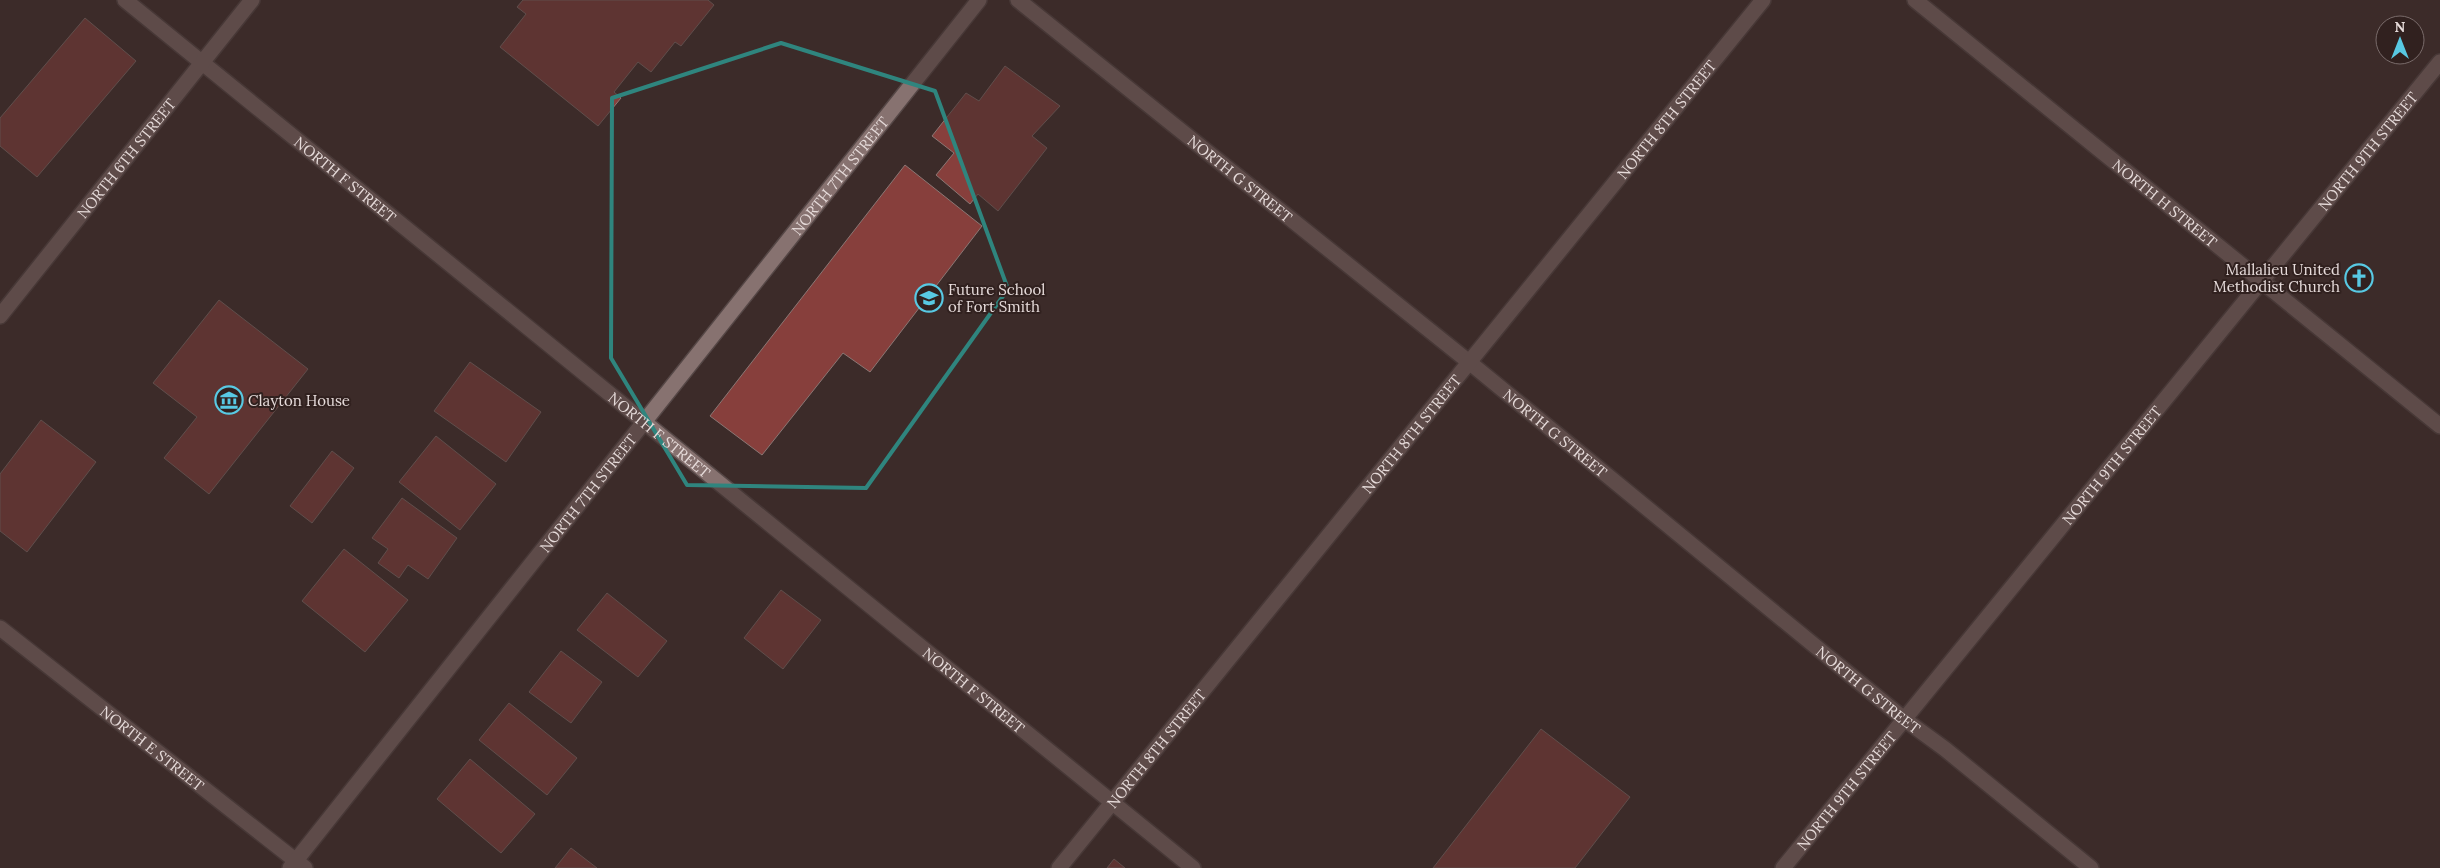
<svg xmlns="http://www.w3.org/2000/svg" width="2440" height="868" viewBox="0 0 2440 868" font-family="Lora,serif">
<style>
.building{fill:#873f3c;stroke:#8b7774}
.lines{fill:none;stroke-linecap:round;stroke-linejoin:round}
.minor-casing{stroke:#554746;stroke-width:18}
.minor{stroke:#877270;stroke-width:15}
.marked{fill:none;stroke:#2f857e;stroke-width:4;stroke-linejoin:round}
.labels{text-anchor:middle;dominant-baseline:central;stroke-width:4;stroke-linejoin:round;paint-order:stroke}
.street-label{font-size:15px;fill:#e6dbda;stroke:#31211f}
.poi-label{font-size:15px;fill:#e6dbda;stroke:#31211f;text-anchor:start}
</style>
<rect width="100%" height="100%" fill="#3c2b29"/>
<path class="building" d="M523,0H708L714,5L681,46L675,42L651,72L638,62L614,92L621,98L598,126L500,47L526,14L517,7Z
M85,18L136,61L37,177L0,146V118Z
M1005,66L1060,106L1032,136L1047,148L998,211L978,194L970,204L936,175L954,153L932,136L966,93L979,101Z
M905,165L982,226L870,372L843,353L762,455L710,416Z
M219,300L308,369L209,494L164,458L197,417L153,383Z
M470,362L541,412L506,462L434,411Z
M41,420L96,462L27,552L0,531V474Z
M436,436L496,484L460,530L399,482Z
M332,451L354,468L312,523L290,506Z
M402,498L457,538L428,579L408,565L399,578L378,563L388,549L372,538Z
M344,549L408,600L365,652L302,601Z
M781,590L821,620L783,669L744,638Z
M607,593L667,641L638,677L577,630Z
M561,651L602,682L571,723L529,692Z
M509,703L577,758L547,795L479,740Z
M1541,729L1630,797L1575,868H1433Z
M470,759L535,814L501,853L437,799Z
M571,848L597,868H555Z
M1114,859L1125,868H1107Z"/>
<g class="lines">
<g class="minor-casing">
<g id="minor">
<path id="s1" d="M125,0L1193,868"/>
<path id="s2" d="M1018,0L1469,362L1904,719L1945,749L2091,868"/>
<path id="s3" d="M1915,0L2440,426"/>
<path id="s4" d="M0,316L252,0"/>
<path id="s5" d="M0,628L305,868"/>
<path id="s6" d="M290,868L979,0"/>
<path id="s7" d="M1059,868L1763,0"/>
<path id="s8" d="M1783,868L2440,62"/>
</g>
</g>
<use href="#minor" class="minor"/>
</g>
<path d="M0 0H2440V868H0ZM781,43L935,91L1008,289L866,488L687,485L611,358L612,98Z" fill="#3c2b29" fill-opacity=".55" fill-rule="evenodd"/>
<path class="marked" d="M781,43L935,91L1008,289L866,488L687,485L611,358L612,98Z"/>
<defs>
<g id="church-ring" transform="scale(1.4375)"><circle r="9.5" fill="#31211f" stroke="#58c9e3" stroke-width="1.5"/><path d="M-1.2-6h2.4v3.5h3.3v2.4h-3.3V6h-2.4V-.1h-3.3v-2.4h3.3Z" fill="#58c9e3"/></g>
<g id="school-ring" transform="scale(1.4375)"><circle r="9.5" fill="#31211f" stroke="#58c9e3" stroke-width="1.5"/><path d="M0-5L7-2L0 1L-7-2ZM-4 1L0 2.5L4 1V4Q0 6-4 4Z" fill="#58c9e3"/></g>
<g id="museum-ring" transform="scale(1.4375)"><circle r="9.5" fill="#31211f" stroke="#58c9e3" stroke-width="1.5"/><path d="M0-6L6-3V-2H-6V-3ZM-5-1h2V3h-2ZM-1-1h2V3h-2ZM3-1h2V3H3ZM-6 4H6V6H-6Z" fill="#58c9e3"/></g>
</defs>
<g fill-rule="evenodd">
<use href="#church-ring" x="2359" y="278"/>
<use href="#school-ring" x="929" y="298"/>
<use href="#museum-ring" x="229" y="400"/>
</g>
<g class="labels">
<g class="street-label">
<text stroke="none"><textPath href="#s7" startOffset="964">NORTH 8TH STREET</textPath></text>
<text stroke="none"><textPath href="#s8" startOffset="925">NORTH 9TH STREET</textPath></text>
<text stroke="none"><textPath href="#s4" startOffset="202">NORTH 6TH STREET</textPath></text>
<text stroke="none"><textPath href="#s6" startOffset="884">NORTH 7TH STREET</textPath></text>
<text stroke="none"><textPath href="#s1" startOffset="284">NORTH F STREET</textPath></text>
<text stroke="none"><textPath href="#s2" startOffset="285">NORTH G STREET</textPath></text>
<text stroke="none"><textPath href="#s3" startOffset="322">NORTH H STREET</textPath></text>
<text stroke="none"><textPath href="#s2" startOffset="690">NORTH G STREET</textPath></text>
<text stroke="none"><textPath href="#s1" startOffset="689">NORTH F STREET</textPath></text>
<text stroke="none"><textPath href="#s7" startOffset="559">NORTH 8TH STREET</textPath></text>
<text stroke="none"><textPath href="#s8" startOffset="520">NORTH 9TH STREET</textPath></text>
<text stroke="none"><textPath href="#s6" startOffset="479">NORTH 7TH STREET</textPath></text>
<text stroke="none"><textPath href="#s1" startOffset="1094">NORTH F STREET</textPath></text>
<text stroke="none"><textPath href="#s2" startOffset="1095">NORTH G STREET</textPath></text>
<text stroke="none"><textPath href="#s5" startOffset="194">NORTH E STREET</textPath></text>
<text stroke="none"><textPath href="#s7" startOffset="154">NORTH 8TH STREET</textPath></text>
<text stroke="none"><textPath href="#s8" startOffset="100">NORTH 9TH STREET</textPath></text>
</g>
<g class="poi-label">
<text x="2340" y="269" text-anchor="end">Mallalieu United<tspan x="2340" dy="17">Methodist Church</tspan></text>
<text x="948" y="289">Future School<tspan x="948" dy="17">of Fort Smith</tspan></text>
<text x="248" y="400">Clayton House</text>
</g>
</g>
<g transform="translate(2400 40)"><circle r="24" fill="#31211f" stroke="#796b6a"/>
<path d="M0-4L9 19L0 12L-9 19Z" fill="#58c9e3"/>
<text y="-8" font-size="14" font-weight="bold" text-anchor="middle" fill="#e6dbda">N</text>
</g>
</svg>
